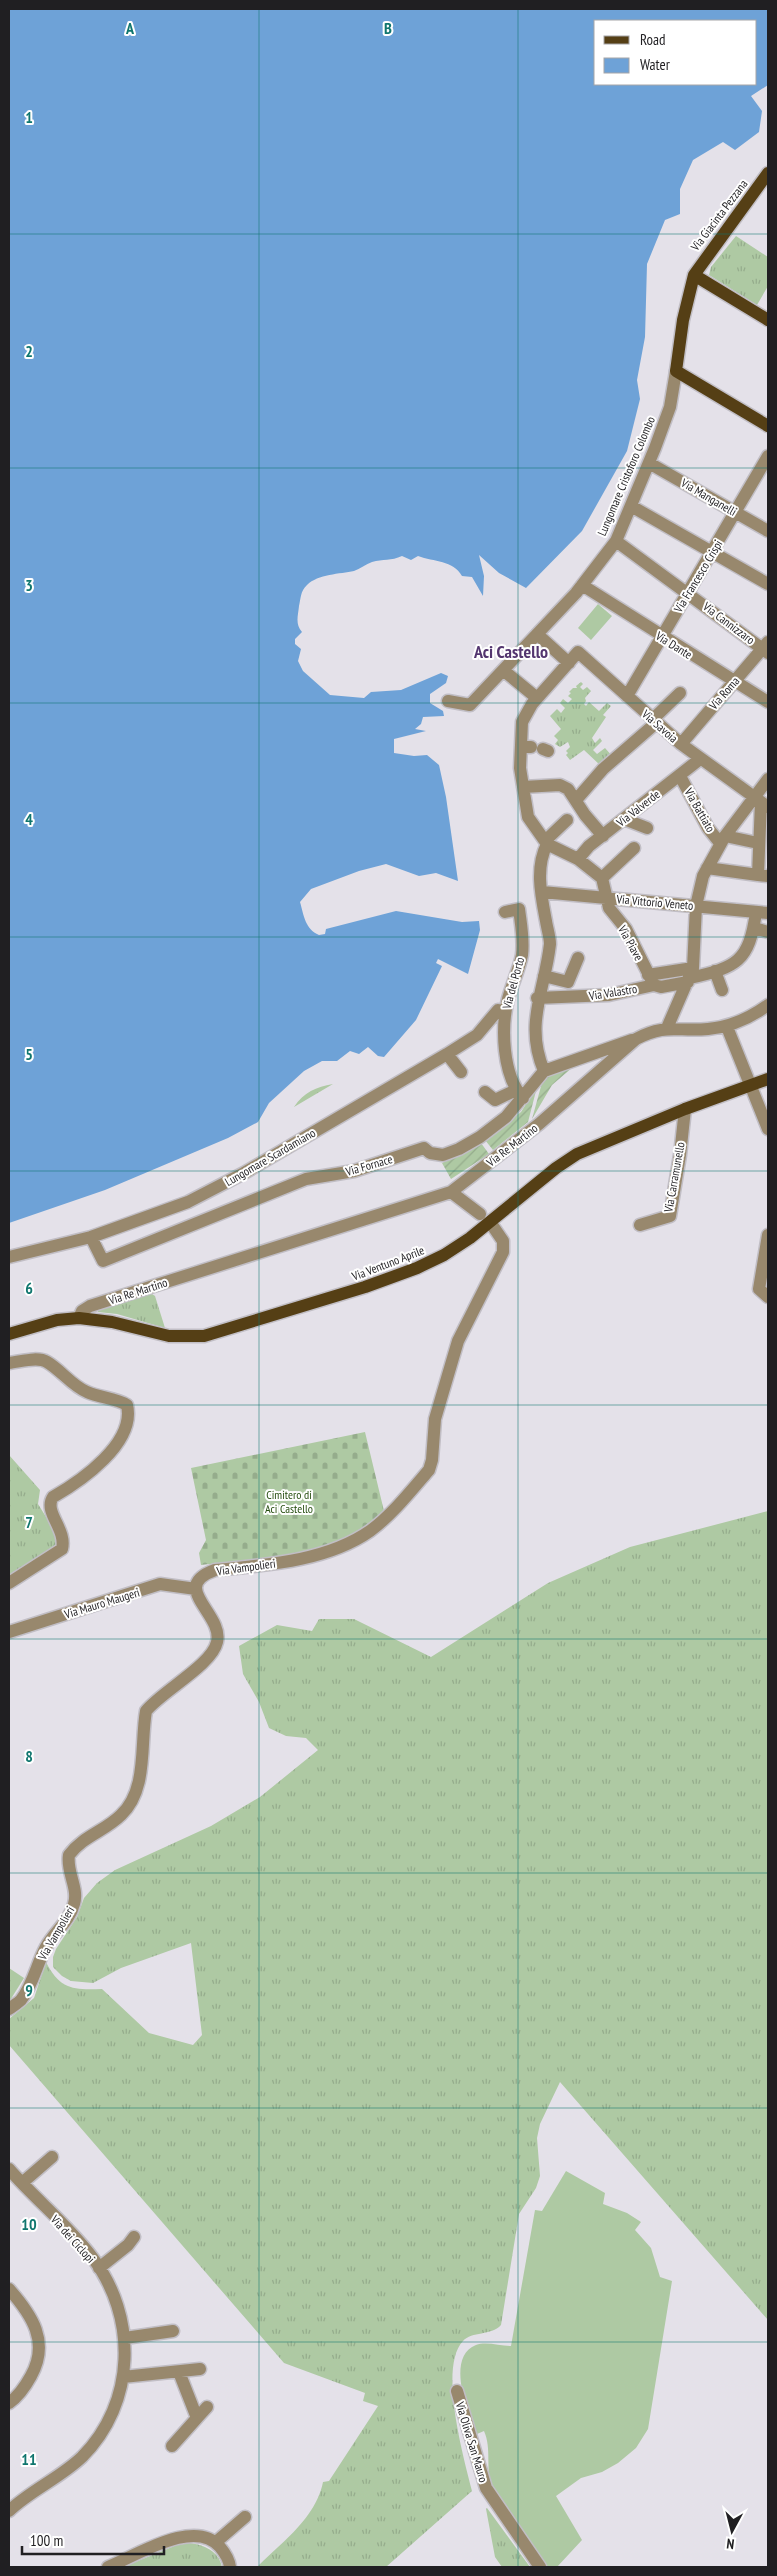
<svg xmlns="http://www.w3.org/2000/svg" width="777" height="2576" viewBox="0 0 777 2576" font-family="'PT Sans Narrow',sans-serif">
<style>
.grass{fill:url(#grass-tufts)}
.cemetery{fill:url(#cemetery-stones)}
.garden{fill:url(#garden-furrows)}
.pitch{fill:#aec9a3}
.water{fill:#6ea2d7;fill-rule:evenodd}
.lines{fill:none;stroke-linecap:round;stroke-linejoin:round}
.minor-casing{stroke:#c1bec5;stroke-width:15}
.major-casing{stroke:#c1bec5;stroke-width:15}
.minor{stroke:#98886d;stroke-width:12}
.major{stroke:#553f15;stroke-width:12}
.grid{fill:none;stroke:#0f766e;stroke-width:1;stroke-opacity:0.55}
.labels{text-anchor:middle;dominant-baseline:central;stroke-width:4;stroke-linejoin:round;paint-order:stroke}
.street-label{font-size:12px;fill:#201f22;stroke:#fff}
.park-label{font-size:12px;fill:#264e10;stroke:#fff}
.district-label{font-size:18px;font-weight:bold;fill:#53356f;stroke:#fff}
.grid-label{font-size:16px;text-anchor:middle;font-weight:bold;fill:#0f766e;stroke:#fff;stroke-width:4;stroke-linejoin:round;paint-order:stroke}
</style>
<defs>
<pattern id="grass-tufts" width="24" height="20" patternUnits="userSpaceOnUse" patternTransform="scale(1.25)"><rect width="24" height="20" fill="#aec9a3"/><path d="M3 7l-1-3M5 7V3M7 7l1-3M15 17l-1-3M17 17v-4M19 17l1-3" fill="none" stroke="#95ac8c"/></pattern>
<pattern id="cemetery-stones" width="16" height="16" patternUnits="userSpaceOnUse" patternTransform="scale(1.25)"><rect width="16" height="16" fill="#aec9a3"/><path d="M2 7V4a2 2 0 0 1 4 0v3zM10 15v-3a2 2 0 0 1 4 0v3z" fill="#95ac8c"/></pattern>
<pattern id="garden-furrows" width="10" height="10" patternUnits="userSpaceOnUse" patternTransform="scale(1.25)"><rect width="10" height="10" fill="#aec9a3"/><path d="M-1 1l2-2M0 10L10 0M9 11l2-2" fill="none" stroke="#95ac8c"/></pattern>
</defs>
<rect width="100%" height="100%" fill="#e4e1e9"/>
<path class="grass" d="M736,236L768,257V286L757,305L709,275L711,267Z
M581,682L583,684L580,687L583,690L587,687L591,691L585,698L586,701L584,704L586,706L589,702L599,711L607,703L611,706L603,715L606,717L592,738L595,743L600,738L602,741L593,750L597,754L605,748L613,757L601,766L584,750L570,760L566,755L568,753L566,751L570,747L568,742L560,747L555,744L558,740L554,736L561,729L550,716L557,709L561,713L565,708L560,703L563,699L568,703L572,699L568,696L571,693L569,692L573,688H577L576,686Z
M333,1084L294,1107C304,1092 316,1087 333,1084Z
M152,1294L155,1296L165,1328L117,1314L98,1312V1309Z
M9,1455L40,1490L38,1504L56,1533V1545L9,1575Z
M768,1511V2320L560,2082L540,2124L537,2138L540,2176L536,2188L519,2214L501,2325C491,2336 472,2331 463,2341C438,2367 464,2459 472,2491L386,2567H257C282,2542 316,2518 323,2482L329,2481L378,2406L363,2401L365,2393L284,2363L9,2045V2019L34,1998L46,1962C60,1990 74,1990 102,1989L149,2033L193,2045L202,2035L191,1943L121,1968L93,1983L71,1981L62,1976L53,1967V1957L56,1949L77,1917L84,1898L97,1883L115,1870L211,1826L260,1797L318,1750L306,1738L286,1736L269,1728L259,1702L243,1674L239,1646L277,1625L312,1631L319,1619H354L431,1657L548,1583L630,1547Z
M9,1968L24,1978L9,2002Z
M487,2508L530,2567H502L495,2557L486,2509Z
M190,2543C204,2545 219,2551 222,2567H123L177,2545Z"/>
<path class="cemetery" d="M365,1432L384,1511C375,1518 366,1526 356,1532C318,1557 246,1561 201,1565L199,1553L206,1540L191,1468Z"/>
<path class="garden" d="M573,1067L552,1085L532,1119L543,1079Z
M537,1087L528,1122L493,1150L485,1140L521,1112Z
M481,1143L489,1154L451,1179L442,1163Z"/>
<path class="pitch" d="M598,604L612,616L591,640L578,628Z
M566,2171L605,2193L603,2204L627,2213L641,2222L635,2230L651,2248L660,2277L672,2281L648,2429L636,2448L618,2463L602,2472L581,2478L556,2496L582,2540L557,2567H547L492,2487C485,2468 492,2449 484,2431L477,2434C468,2415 445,2357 476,2345C486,2341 500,2346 511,2346L535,2210L542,2211Z"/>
<path class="water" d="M9,9H768V85L751,96L762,111L759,132L735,150L723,142L693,160L680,189V214L665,220L647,264L645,337L637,380L640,399L627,451L582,531L526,588L499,573L479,555L484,576L483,596L472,577L462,576C453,560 434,562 418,556L411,560L402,556C391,561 383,559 372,562C366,564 360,569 354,571C340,574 318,574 307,585C300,592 301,598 299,606C298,616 295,624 302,632L295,639V644L301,649L298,661L303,671L330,695L364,698L371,692L401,690L441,673L448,676L446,683L430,694V703L443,711L444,716L423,717L421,724L415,729L426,731L394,739V753L414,756L427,755L439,765L446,797L458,881L436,873L419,876L386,864L359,871L311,889L300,902C304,916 305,929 319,935L325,934L326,929L396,911L462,922L479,921L480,930L468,974L438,959L436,963L442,966L416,1020L384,1057L378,1056L368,1047L359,1054L350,1051L337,1061H322L304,1071L269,1103L258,1122L228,1138L105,1190L9,1223ZM596,21H756V84H596Z"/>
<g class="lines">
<g class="minor-casing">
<path id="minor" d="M649,463L768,531
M631,506L768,584
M616,541L768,653
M582,585L768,702
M537,634L569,663
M503,670L537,698
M627,696L768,456
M448,701L470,705L576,593L616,541L655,448L670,407L676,371
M653,719L680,693
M681,744L768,642
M523,747H531
M543,749L548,751
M680,776L708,828L720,843
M523,787L560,785L568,789L585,815L603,836
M576,800L603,769L656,723
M761,802L758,875L768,876
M624,819L647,828
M725,836L758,843
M546,840L567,820
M547,844L578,859L602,878L609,908L626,929L654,985
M578,859L589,846L700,759
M707,868L758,875
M602,878L634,848
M542,892L768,913
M505,912L519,909C521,925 524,939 522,955C519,970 512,984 508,999C501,1027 502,1075 523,1098
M754,928L768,932
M715,971L722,990
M648,975L693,968
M544,976L568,982L578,958
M690,978C737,967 749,962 756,912
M537,998L609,995L654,985L661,987L688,982
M727,1027L768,1129
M667,1028L693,968L696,906L703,876L725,836L768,779
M447,1054L461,1072
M544,1071C524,1024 545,990 550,944C550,937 547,928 546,921C541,895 535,868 547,844L528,817L520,768L522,722L532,704L578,652L681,744L768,807
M485,1092L495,1100L516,1090
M451,1192L480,1214
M640,1225L670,1216L680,1155L685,1109
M768,1235L759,1289L768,1297
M91,1237L103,1261L306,1179L354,1171L424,1148L430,1153L443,1155L459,1149L480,1137L506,1117L544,1071L632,1040
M9,1257L91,1237L188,1202L244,1173L447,1054L477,1035L498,1010L505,1012
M79,1318L82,1311L90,1306L451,1192L539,1124L636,1039C666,1023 677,1032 708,1029C730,1027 750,1018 768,1005
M9,1363C20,1362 37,1356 47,1362C61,1370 72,1386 87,1392C100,1398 116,1398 127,1405C136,1443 81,1481 53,1497C43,1512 67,1529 62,1549L9,1583
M9,1632L160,1584L196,1589
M9,2009C13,2006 18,2003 21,2000C33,1985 37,1963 46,1947C54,1932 70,1921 74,1904C79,1888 66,1872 69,1855C83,1836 105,1831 121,1815C148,1790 140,1744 146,1711C162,1691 212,1665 217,1642C224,1614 168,1587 215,1570C267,1565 327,1561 370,1531C392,1515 411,1491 429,1470L432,1460L435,1419L458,1341L503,1252V1241L490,1222
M9,2169C35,2199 68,2225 92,2257C138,2317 136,2403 82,2457C60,2478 31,2490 9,2511
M22,2183L52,2157
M99,2268L128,2245L134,2237
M9,2289C32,2315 50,2342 31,2376C25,2387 19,2396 9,2403
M125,2338L173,2331
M123,2377L200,2369
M457,2391L486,2488L540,2567
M197,2418L207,2407
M172,2446L197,2418L179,2372
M216,2542L245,2517
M108,2567C136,2556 195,2517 220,2547C225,2553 229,2559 230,2567"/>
</g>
<g class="major-casing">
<path id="major" d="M768,173L694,275L683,320L676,371L768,426
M694,275L768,320
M9,1334L57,1320L79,1318L112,1322L169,1336H204L365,1287L417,1268L444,1255L470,1238L556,1168L577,1154L685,1109L768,1079"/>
</g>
<use href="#minor" class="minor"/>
<use href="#major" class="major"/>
</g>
<path class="grid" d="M259,9V2567M518,9V2567M9,234H768M9,468H768M9,703H768M9,937H768M9,1171H768M9,1405H768M9,1639H768M9,1873H768M9,2108H768M9,2342H768"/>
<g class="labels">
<g class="street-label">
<text transform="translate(719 215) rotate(-53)">Via Giacinta Pezzana</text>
<text transform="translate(626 476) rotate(-67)">Lungomare Cristoforo Colombo</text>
<text transform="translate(709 497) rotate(30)">Via Manganelli</text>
<text transform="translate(698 576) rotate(-59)">Via Francesco Crispi</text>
<text transform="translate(729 623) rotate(37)">Via Cannizzaro</text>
<text transform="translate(674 645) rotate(32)">Via Dante</text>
<text transform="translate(724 693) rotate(-49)">Via Roma</text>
<text transform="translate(660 726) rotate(41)">Via Savoia</text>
<text transform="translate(638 808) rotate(-38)">Via Valverde</text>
<text transform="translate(700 810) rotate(60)">Via Battiato</text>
<text transform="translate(655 902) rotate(5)">Via Vittorio Veneto</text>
<text transform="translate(631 943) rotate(61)">Via Piave</text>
<text transform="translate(513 983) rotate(-75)">Via del Porto</text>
<text transform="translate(613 992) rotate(-9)">Via Valastro</text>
<text transform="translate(512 1145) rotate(-38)">Via Re Martino</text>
<text transform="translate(270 1157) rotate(-30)">Lungomare Scardamiano</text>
<text transform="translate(369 1165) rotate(-16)">Via Fornace</text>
<text transform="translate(674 1177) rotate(-80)">Via Carramunello</text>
<text transform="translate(388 1263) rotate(-21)">Via Ventuno Aprile</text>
<text transform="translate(138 1291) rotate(-18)">Via Re Martino</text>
<text transform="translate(246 1567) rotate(-8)">Via Vampolieri</text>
<text transform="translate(102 1603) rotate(-17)">Via Mauro Maugeri</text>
<text transform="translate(56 1933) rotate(-60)">Via Vampolieri</text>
<text transform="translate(73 2239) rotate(48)">Via dei Ciclopi</text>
<text transform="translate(472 2442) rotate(73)">Via Oliva San Mauro</text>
</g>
<g class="park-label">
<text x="289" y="1494">Cimitero di<tspan x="289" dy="14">Aci Castello</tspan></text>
</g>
<g class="district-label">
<text x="511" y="651">Aci Castello</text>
</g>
</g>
<g class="grid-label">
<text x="130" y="34">A</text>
<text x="388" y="34">B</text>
<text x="29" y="123">1</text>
<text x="29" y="357">2</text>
<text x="29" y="591">3</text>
<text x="29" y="825">4</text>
<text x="29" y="1060">5</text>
<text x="29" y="1294">6</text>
<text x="29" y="1528">7</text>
<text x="29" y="1762">8</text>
<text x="29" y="1996">9</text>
<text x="29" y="2230">10</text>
<text x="29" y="2465">11</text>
</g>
<rect width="777" height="2576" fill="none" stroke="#201f22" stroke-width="20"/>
<rect x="594" y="20" width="162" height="65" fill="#ffffff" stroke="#a6a5a7"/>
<rect x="604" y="36" width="25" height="8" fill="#553f15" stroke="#a6a5a7"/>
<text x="640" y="45" font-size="15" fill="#201f22">Road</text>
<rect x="604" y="58" width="25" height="15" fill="#6ea2d7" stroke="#a6a5a7"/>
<text x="640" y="70" font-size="15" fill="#201f22">Water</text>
<g transform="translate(732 2531) rotate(187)" stroke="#ffffff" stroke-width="4" paint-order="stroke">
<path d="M0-4L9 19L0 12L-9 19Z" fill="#201f22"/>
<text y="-8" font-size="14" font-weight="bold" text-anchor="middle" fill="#201f22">N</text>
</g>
<path d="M22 2546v8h142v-8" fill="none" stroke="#201f22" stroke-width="2.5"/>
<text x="30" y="2546" font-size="15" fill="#201f22" stroke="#ffffff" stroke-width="4" paint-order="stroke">100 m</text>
</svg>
